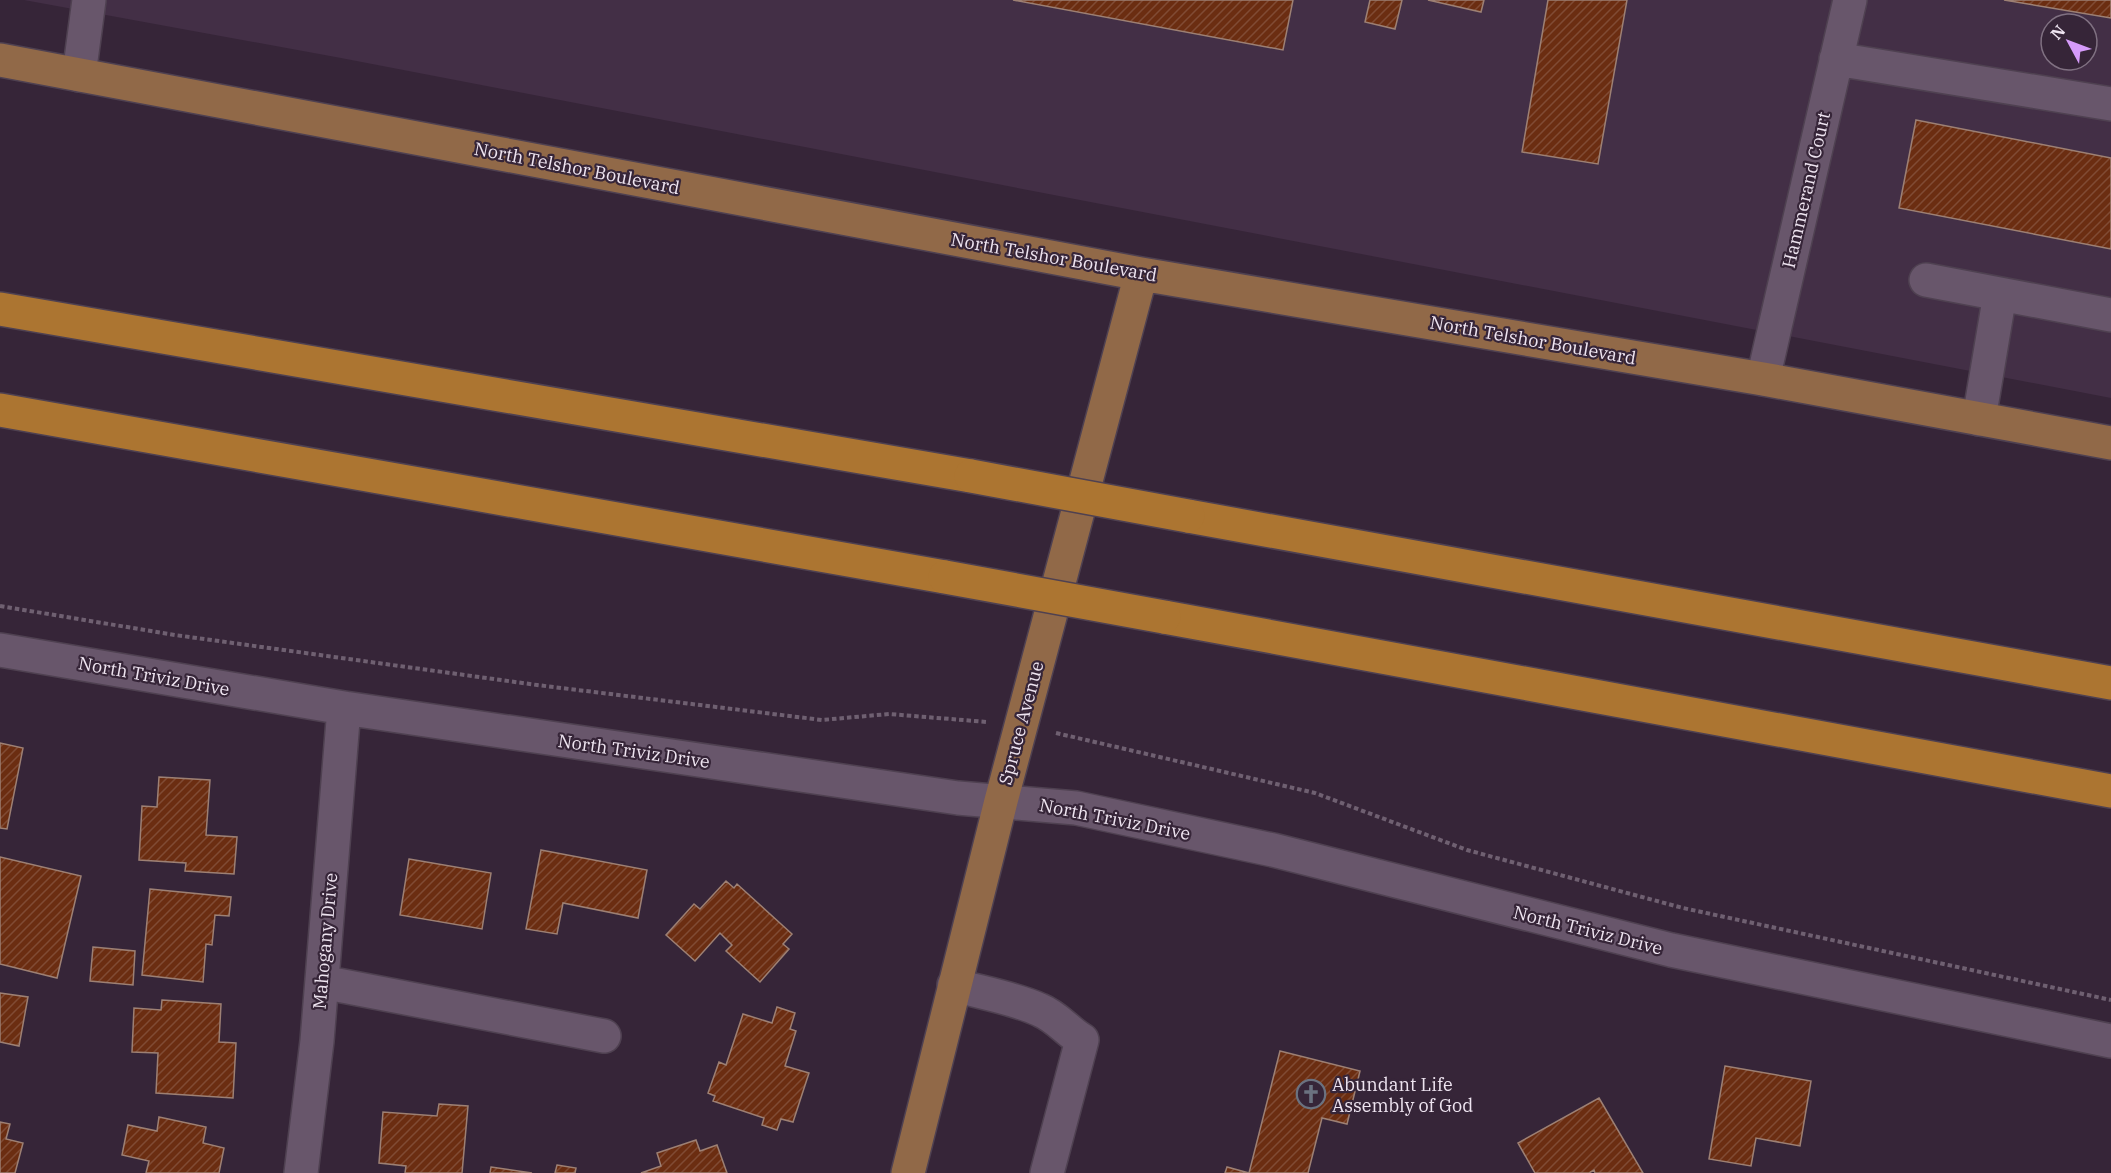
<svg xmlns="http://www.w3.org/2000/svg" width="2111" height="1173" viewBox="0 0 2111 1173" font-family="'IBM Plex Serif',serif">
<style>
.built{fill:#432f46;fill-rule:evenodd}
.building{fill:url(#building-hatch);stroke:#9d8074;stroke-width:1.5}
.lines{fill:none;stroke-linecap:round;stroke-linejoin:round}
.minor-casing{stroke:#4f4151;stroke-width:36}
.major-casing{stroke:#4f4151;stroke-width:36}
.highway-casing{stroke:#4f4151;stroke-width:36}
.path{stroke:#6f6071;stroke-width:4;stroke-dasharray:4.5 3;stroke-linecap:butt}
.minor{stroke:#68566b;stroke-width:33}
.major{stroke:#916948;stroke-width:33}
.highway{stroke:#ac7531;stroke-width:33}
.highway-bridge-casing{stroke:#4f4151;stroke-width:36;stroke-linecap:butt}
.highway-bridge{stroke:#ac7531;stroke-width:33}
.labels{text-anchor:middle;dominant-baseline:central;stroke-width:4.5;stroke-linejoin:round;paint-order:stroke}
.street-label{font-size:18px;fill:#eee4f0;stroke:#362538}
.poi-label{font-size:18px;fill:#eee4f0;stroke:#362538;text-anchor:start}
</style>
<defs>
<pattern id="building-hatch" width="6" height="6" patternUnits="userSpaceOnUse" patternTransform="scale(1.5)"><rect width="6" height="6" fill="#6b2d11"/><path d="M-1 1l2-2M0 6l6-6M5 7l2-2" fill="none" stroke="#804b34"/></pattern>
</defs>
<rect width="100%" height="100%" fill="#362538"/>
<path class="built" d="M24,0H2111V398L341,58ZM2051,24H2087V60H2051Z"/>
<path class="building" d="M1013,0H1293L1283,50Z
M1370,0H1402L1395,29L1365,22Z
M1428,0H1484L1481,12Z
M1548,0H1627L1598,164L1522,152Z
M2004,0H2111V18Z
M1916,120L2111,158V249L1899,208Z
M0,743L23,748L7,829L0,828Z
M159,777L210,780L206,835L237,837L234,874L185,871L186,863L139,860L142,806L157,807Z
M541,850L647,870L638,918L563,903L557,934L526,929Z
M0,857L81,876L57,978L0,964Z
M409,859L491,873L482,929L400,915Z
M726,881L734,888L737,884L792,934L783,944L789,949L760,982L726,951L732,945L720,933L695,961L666,935L694,904L700,909Z
M150,889L231,897L229,916L215,915L212,945L206,944L203,982L142,975Z
M93,947L135,951L133,985L90,981Z
M0,993L28,997L19,1046L0,1042Z
M162,1000L221,1004L219,1042L236,1043L233,1098L156,1093L158,1053L132,1052L134,1008L161,1010Z
M777,1007L795,1013L790,1029L796,1031L785,1066L809,1073L793,1122L781,1119L777,1130L762,1125L764,1118L713,1101L715,1096L708,1093L719,1062L726,1065L743,1014L772,1023Z
M1280,1051L1360,1071L1347,1124L1322,1118L1308,1173H1225L1227,1167L1249,1173Z
M1725,1066L1811,1081L1800,1146L1756,1138L1751,1166L1709,1159Z
M1599,1098L1643,1173H1595L1594,1170L1589,1173H1535L1518,1143Z
M439,1104L468,1106L462,1173H405L406,1166L379,1163L383,1112L437,1116Z
M159,1117L206,1127L203,1143L224,1148L219,1173H146L149,1161L122,1155L128,1125L157,1131Z
M0,1122L10,1124L6,1139L23,1143L15,1173H0Z
M696,1140L700,1151L717,1145L727,1173H641L661,1166L657,1153Z
M557,1165L576,1168L575,1173H555Z
M491,1167L532,1173H490Z"/>
<g class="lines">
<g class="minor-casing">
<path id="minor" d="M1836,59L2111,104
M79,75L89,0
M1926,280L2111,315
M1763,379L1850,0
M1979,419L2000,294
M0,650L344,708L958,798L1076,808L1273,850L1671,950L2111,1041
M322,982L604,1036
M954,985C982,993 1014,998 1040,1010C1057,1017 1067,1031 1082,1040L1047,1173
M301,1173L317,1041L344,708"/>
</g>
<g class="major-casing">
<path id="major" d="M0,60L1141,274L1763,379L2111,443
M908,1173L1001,801L1141,274"/>
</g>
<g class="highway-casing">
<path id="highway" d="M0,309L971,476
M0,410L945,577
M1188,516L2111,683
M1164,617L2111,791"/>
</g>
<path class="path" d="M0,606L175,635L537,685L822,720L889,714L987,722
M1056,733L1315,793L1467,850L1683,908L2111,1000"/>
<use href="#minor" class="minor"/>
<use href="#major" class="major"/>
<use href="#highway" class="highway"/>
<g class="highway-bridge-casing">
<path id="highway-bridge" d="M971,476L1188,516
M945,577L1164,617"/>
</g>
<use href="#highway-bridge" class="highway-bridge"/>
</g>
<defs>
<g id="church-ring" transform="scale(1.5)"><circle r="9.5" fill="#362538" stroke="#6b7280" stroke-width="1.5"/><path d="M-1.2-6h2.4v3.5h3.3v2.4h-3.3V6h-2.4V-.1h-3.3v-2.4h3.3Z" fill="#6b7280"/></g>
</defs>
<g fill-rule="evenodd">
<use href="#church-ring" x="1311" y="1094"/>
</g>
<g class="labels">
<g class="street-label">
<text transform="translate(577 168) rotate(11)">North Telshor Boulevard</text>
<text transform="translate(1806 190) rotate(-77)">Hammerand Court</text>
<text transform="translate(1054 257) rotate(10)">North Telshor Boulevard</text>
<text transform="translate(1533 340) rotate(10)">North Telshor Boulevard</text>
<text transform="translate(154 676) rotate(10)">North Triviz Drive</text>
<text transform="translate(1021 723) rotate(-75)">Spruce Avenue</text>
<text transform="translate(634 751) rotate(8)">North Triviz Drive</text>
<text transform="translate(1115 819) rotate(11)">North Triviz Drive</text>
<text transform="translate(1588 930) rotate(14)">North Triviz Drive</text>
<text transform="translate(325 941) rotate(-85)">Mahogany Drive</text>
</g>
<g class="poi-label">
<text x="1332" y="1084">Abundant Life<tspan x="1332" dy="21">Assembly of God</tspan></text>
</g>
</g>
<g transform="translate(2069 42) rotate(311)"><circle r="28" fill="#362538" stroke="#807182" stroke-width="1.5"/>
<path d="M0-4.5L10 22L0 15L-10 22Z" fill="#d69bfa"/>
<text y="-9" font-size="16" font-weight="bold" text-anchor="middle" fill="#eee4f0">N</text>
</g>
</svg>
